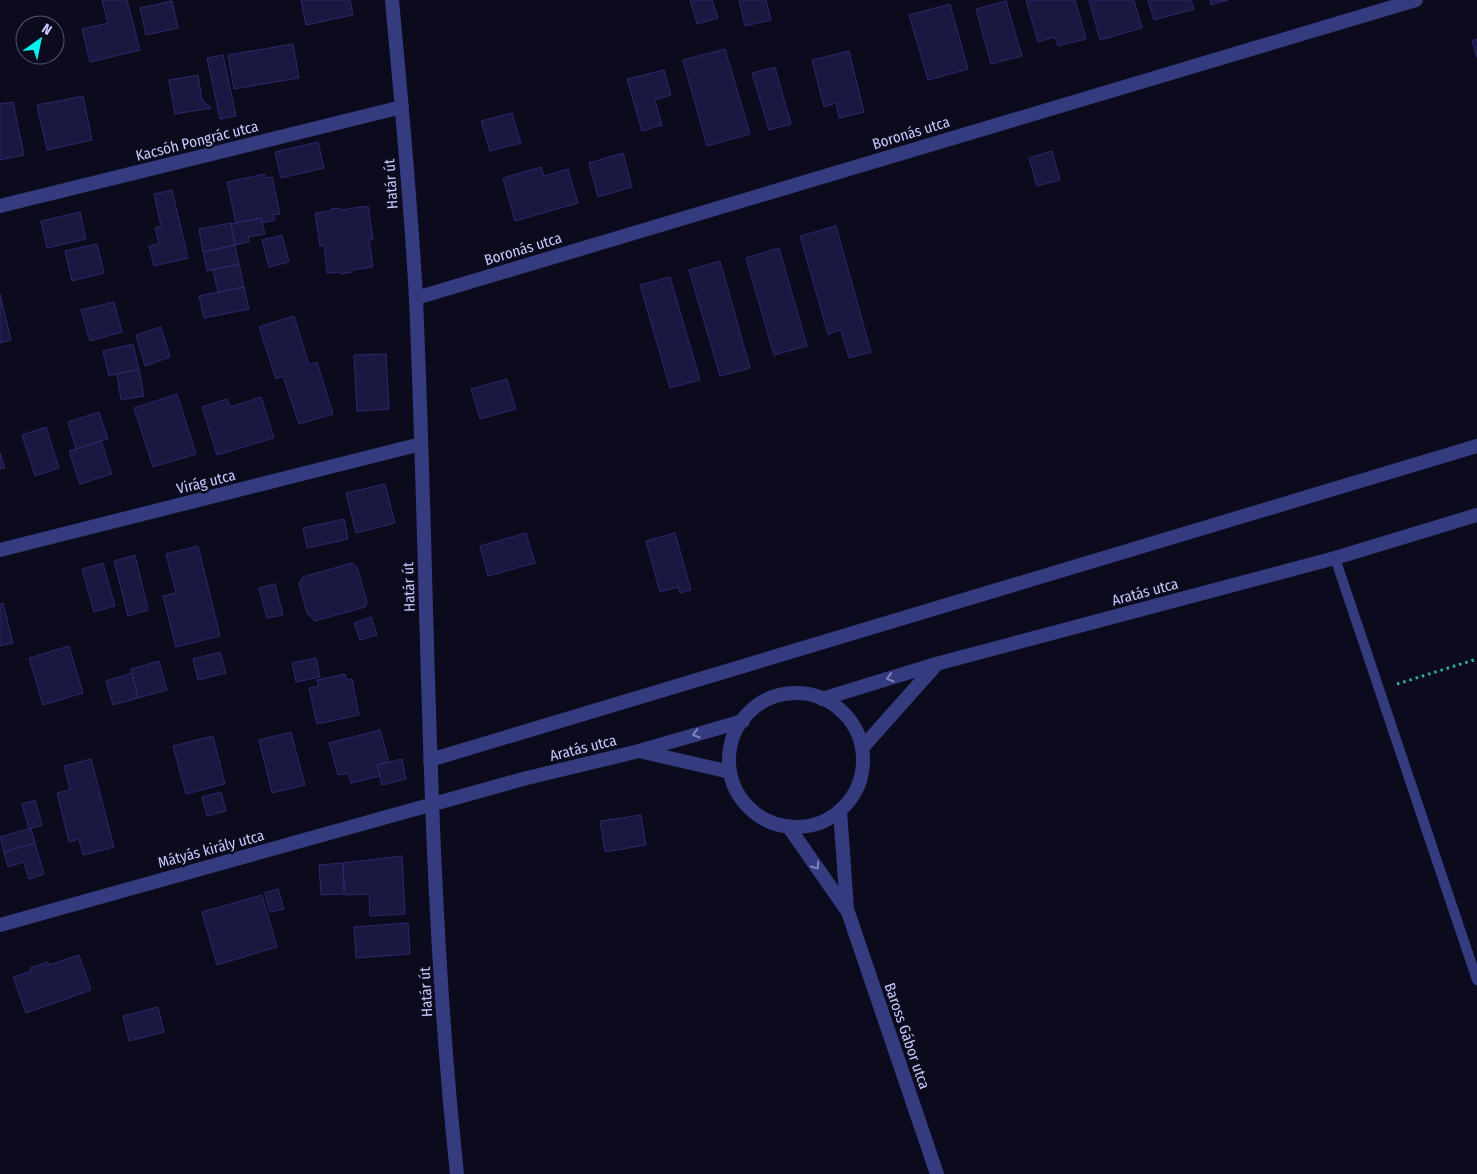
<svg xmlns="http://www.w3.org/2000/svg" width="1477" height="1174" viewBox="0 0 1477 1174" font-family="'Fira Sans Condensed',sans-serif">
<style>
.building{fill:#1a1740;stroke:#2d286c}
.lines{fill:none;stroke-linecap:round;stroke-linejoin:round}
.path{stroke:#29b298;stroke-width:3;stroke-dasharray:2.5 4;stroke-linecap:butt}
.service{stroke:#353b7f;stroke-width:10}
.minor{stroke:#353b7f;stroke-width:14}
.tertiary{stroke:#353b7f;stroke-width:14}
.oneway{stroke:#7e82bf}
.labels{text-anchor:middle;dominant-baseline:central;stroke-width:5;stroke-linejoin:round;paint-order:stroke}
.street-label{font-size:15px;fill:#c8c9ff;stroke:#0c0b1e}
</style>
<rect width="100%" height="100%" fill="#0c0b1e"/>
<path class="building" d="M102,0H127L140,50L90,62L82,29L108,23Z
M301,0H350L353,15L306,25Z
M690,0H712L718,18L697,24Z
M739,0H766L771,20L745,26Z
M1026,0H1075L1086,39L1058,46L1055,37L1038,42Z
M1089,0H1134L1142,28L1100,40Z
M1148,0H1191L1194,9L1154,20Z
M1210,0H1228L1211,5Z
M172,1L178,28L146,35L140,8Z
M1006,1L1022,56L991,64L976,9Z
M950,4L968,69L928,80L909,15Z
M1477,39V58L1472,41Z
M293,44L299,78L234,89L228,55Z
M725,49L750,134L707,146L683,60Z
M849,51L864,112L839,118L836,103L824,107L812,60Z
M223,55L236,116L220,119L207,58Z
M775,67L791,124L769,130L752,73Z
M664,70L671,95L655,100L662,125L642,131L627,79Z
M198,75L202,100L211,108L175,114L169,80Z
M83,96L92,140L47,150L37,105Z
M13,102L24,155L0,160V104Z
M512,113L521,143L490,151L481,121Z
M318,142L324,168L281,178L275,152Z
M1052,151L1060,180L1037,186L1029,158Z
M623,153L632,187L598,197L589,163Z
M541,167L544,176L568,169L578,203L515,221L503,178Z
M265,174V178L272,177L280,214L273,215L275,220L262,223L261,218L236,223L227,182Z
M172,190L188,258L154,266L149,246L159,244L155,228L161,226L154,194Z
M368,206L373,239L369,240L373,267L352,270V272L341,274V272L327,273L324,245L320,246L315,213L331,211V209L340,208L341,210Z
M80,212L86,239L47,248L41,221Z
M261,218L265,234L248,237L249,242L235,245L231,224Z
M231,223L235,245L203,252L199,229Z
M836,226L871,352L849,358L841,330L828,334L800,236Z
M282,235L289,262L269,267L262,240Z
M97,244L104,273L72,281L65,251Z
M235,245L239,264L207,271L203,252Z
M779,248L807,346L774,355L746,258Z
M720,261L750,368L720,376L689,270Z
M239,264L244,287L218,292L213,270Z
M670,277L700,380L670,388L640,285Z
M244,287L249,309L204,318L199,296Z
M0,294L11,340L0,343Z
M114,302L122,332L90,341L81,310Z
M294,316L309,365L317,362L333,414L299,424L283,376L276,379L259,327Z
M161,327L170,357L145,366L136,335Z
M133,344L139,369L109,376L103,351Z
M386,354L389,409L357,411L354,355Z
M139,369L144,396L121,400L117,374Z
M507,379L516,409L480,419L471,389Z
M177,394L196,454L153,467L134,408Z
M261,397L274,438L217,455L202,407L227,399L230,407Z
M99,412L108,439L76,449L68,422Z
M46,427L59,468L35,476L22,435Z
M101,441L112,474L80,484L69,451Z
M0,453L5,468L0,469Z
M385,484L395,523L356,533L346,493Z
M344,519L348,539L307,548L303,528Z
M526,533L535,563L488,576L480,546Z
M675,533L691,590L680,593L678,587L660,592L646,541Z
M198,546L220,636L176,647L163,596L176,593L166,554Z
M135,555L148,610L128,616L114,561Z
M103,563L115,606L94,612L82,569Z
M352,563L357,567L367,602L365,607L315,621L307,613L299,584L303,577Z
M275,584L283,615L267,618L259,588Z
M3,603L13,643L0,646V604Z
M371,617L377,635L360,640L354,623Z
M69,646L83,693L43,705L29,658Z
M220,652L226,673L198,680L193,659Z
M316,658L320,677L296,682L292,663Z
M159,661L167,690L138,698L131,669Z
M132,673L138,698L113,705L106,681Z
M345,674L347,680L352,679L359,715L317,724L309,688L319,686L317,680Z
M380,730L389,762L377,765L380,776L351,783L348,773L338,775L329,743Z
M291,732L305,785L272,793L259,740Z
M213,736L225,784L186,794L173,746Z
M91,759L114,847L83,855L79,839L69,842L57,793L70,790L64,766Z
M402,759L406,779L382,785L377,765Z
M221,792L226,811L207,816L202,797Z
M35,800L42,825L29,829L22,804Z
M641,815L646,845L605,852L600,821Z
M31,828L35,843L4,852L0,837Z
M35,843L44,874L29,879L24,862L8,867L4,852Z
M402,856L405,914L370,916L369,894L345,895L343,863Z
M343,863L344,894L321,895L319,865Z
M278,889L284,909L270,912L265,893Z
M262,895L277,947L217,965L202,912Z
M408,923L410,954L356,958L354,927Z
M79,955L91,990L26,1013L13,977L32,971L30,968L48,962L49,965Z
M158,1007L164,1032L129,1041L123,1016Z"/>
<g class="lines">
<path class="path" d="M1397,684L1477,659"/>
<path class="service" d="M1335,558L1477,980"/>
<path class="minor" d="M392,0C401,100 411,200 416,300C429,592 426,884 457,1174
M0,206L402,107
M416,298L1416,0
M0,550L421,444
M936,664L1335,558L1477,515
M430,760L1477,446
M0,925L523,779L639,751"/>
<path class="tertiary" d="M729 760a67 67 0 1 1 134 0a67 67 0 1 1-134 0Z
M822,699L936,664
M862,748L936,665
M639,751L743,721
M639,751L730,772
M840,811L847,909L937,1174
M788,826L846,909"/>
</g>
<defs><path id="oneway-chevron" d="M-2-3.5L2.5 0L-2 3.5" fill="none" stroke-width="1.6" stroke-linecap="round" stroke-linejoin="round" transform="scale(1.25)"/></defs>
<g class="oneway">
<use href="#oneway-chevron" transform="translate(890 678) rotate(163)"/>
<use href="#oneway-chevron" transform="translate(696 734) rotate(164)"/>
<use href="#oneway-chevron" transform="translate(816 866) rotate(55)"/>
</g>
<g class="labels">
<g class="street-label">
<text transform="translate(911 133) rotate(-17)">Boronás utca</text>
<text transform="translate(197 141) rotate(-14)">Kacsóh Pongrác utca</text>
<text transform="translate(391 184) rotate(-94)">Határ út</text>
<text transform="translate(523 249) rotate(-17)">Boronás utca</text>
<text transform="translate(206 482) rotate(-14)">Virág utca</text>
<text transform="translate(409 587) rotate(-92)">Határ út</text>
<text transform="translate(1145 592) rotate(-15)">Aratás utca</text>
<text transform="translate(583 748) rotate(-14)">Aratás utca</text>
<text transform="translate(211 849) rotate(-15)">Mátyás király utca</text>
<text transform="translate(426 992) rotate(-93)">Határ út</text>
<text transform="translate(907 1036) rotate(71)">Baross Gábor utca</text>
</g>
</g>
<g transform="translate(40 40) rotate(33)"><circle r="24" fill="#0c0b1e" stroke="#575778"/>
<path d="M0-4L9 19L0 12L-9 19Z" fill="#00f3ec"/>
<text y="-8" font-size="14" font-weight="bold" text-anchor="middle" fill="#c8c9ff">N</text>
</g>
</svg>
